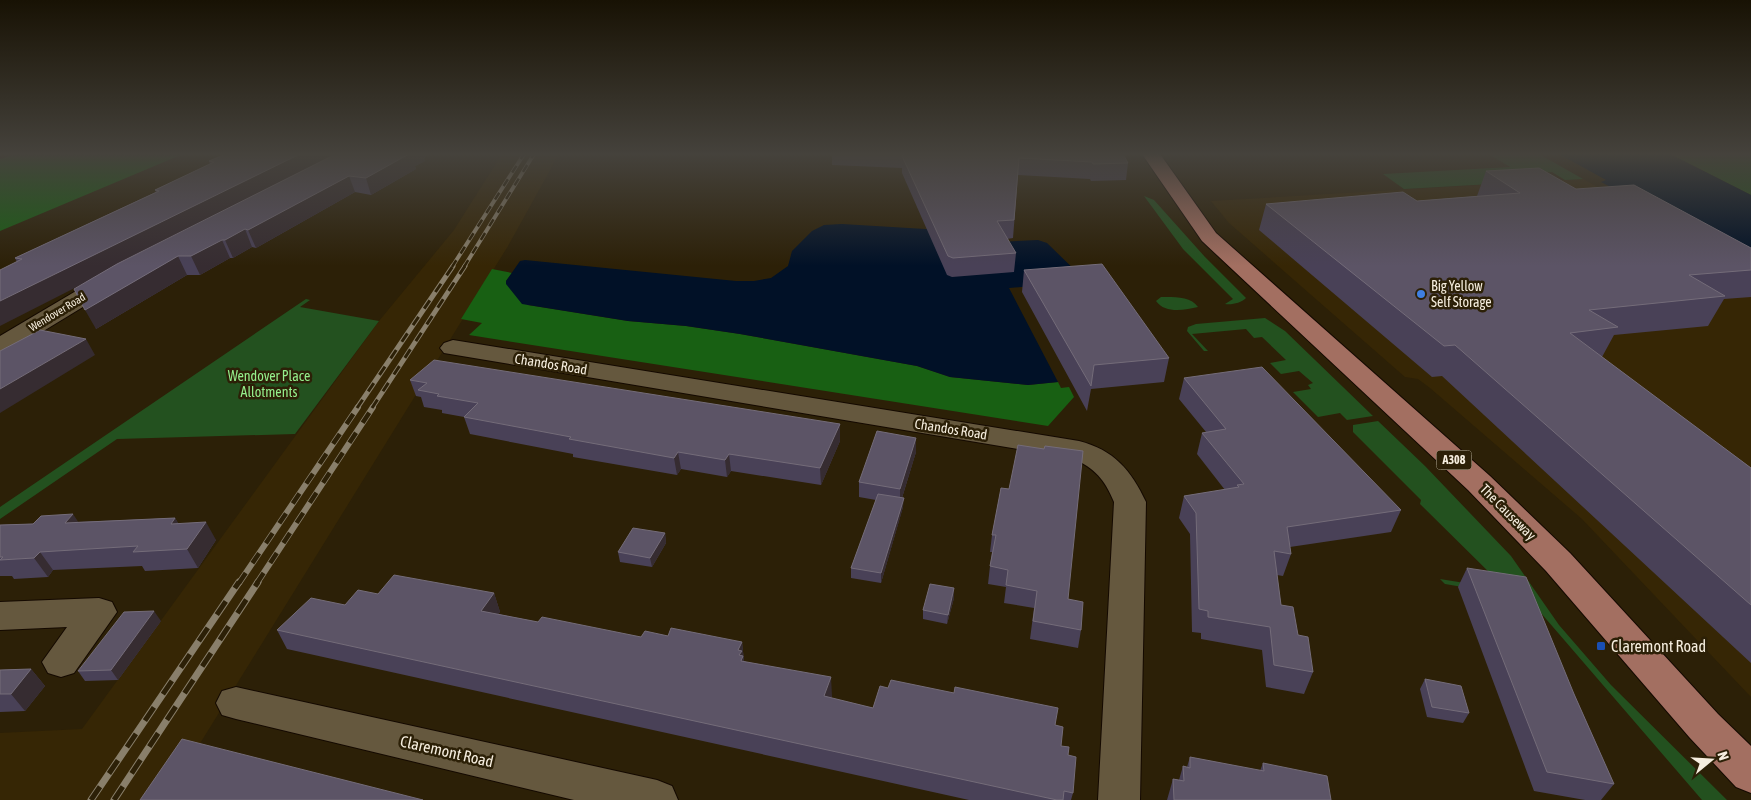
<svg xmlns="http://www.w3.org/2000/svg" width="1751" height="800" viewBox="0 0 1751 800" font-family="'Asap Condensed',sans-serif">
<style>
.built{fill:#362605}
.green{fill:#23511f}
.forest{fill:#186013}
.water{fill:#011127}
.lines{fill:none;stroke-linecap:round;stroke-linejoin:round}
.street-casing{stroke:#140900;stroke-width:2}
.primary-casing{stroke:#140900;stroke-width:2}
.street{fill:#65583e;fill-rule:evenodd}
.primary{fill:#a36f61;fill-rule:evenodd}
.rail-far3-casing{stroke:#897f6b;stroke-width:4}
.rail-far2-casing{stroke:#897f6b;stroke-width:5}
.rail-far1-casing{stroke:#897f6b;stroke-width:6}
.rail-casing{stroke:#897f6b;stroke-width:7}
.rail-far3{stroke:#2c2007;stroke-width:2.5;stroke-dasharray:8;stroke-linecap:butt}
.rail-far2{stroke:#2c2007;stroke-width:3;stroke-dasharray:10;stroke-linecap:butt}
.rail-far1{stroke:#2c2007;stroke-width:4.5;stroke-dasharray:12;stroke-linecap:butt}
.rail{stroke:#2c2007;stroke-width:5;stroke-dasharray:16;stroke-linecap:butt}
.wall{fill:#494157}
.shaded-wall{fill:#362c31}
.building{fill:#5c5466;stroke:#746c79}
.shop-dot{fill:#3f7fe0;stroke:#2c2007;stroke-width:2}
.transit-dot{fill:#1a4fb4;stroke:#2c2007;stroke-width:2}
.labels{text-anchor:middle;dominant-baseline:central;stroke-width:5;stroke-linejoin:round;paint-order:stroke}
.far-street-label{font-size:11px;fill:#f6eedf;stroke:#2c2007}
.shield{fill:#2c2007;stroke:#b9b09e;stroke-width:1}
.shield-label{font-size:12px;font-weight:bold;fill:#f6eedf}
.poi-label{font-size:14px;fill:#f6eedf;stroke:#2c2007;text-anchor:start}
.street-label{font-size:14px;fill:#f6eedf;stroke:#2c2007}
.park-label{font-size:14px;fill:#94ef8c;stroke:#2c2007}
.near-poi-label{font-size:16px;fill:#f6eedf;stroke:#2c2007;text-anchor:start}
.near-street-label{font-size:16px;fill:#f6eedf;stroke:#2c2007}
</style>
<rect width="100%" height="100%" fill="#2c2007"/>
<path class="built" d="M502,154H559L508,246L165,800H0V733L82,729L379,321L454,230Z
M1583,179L1634,207L1751,280V697L1582,519L1430,388L1418,379L1405,377L1229,223L1211,201Z"/>
<path class="green" d="M1489,154H1539L1583,179L1565,180L1552,172L1531,173L1543,181L1404,189L1383,174L1510,167Z
M1670,154H1751V195Z
M1144,196L1154,200L1205,257L1246,298C1241,303 1232,305 1225,304L1233,299L1183,249Z
M1161,297C1173,297 1191,296 1198,307C1185,310 1165,314 1156,301Z
M306,299L310,300L300,307L379,321L295,434L117,439L0,519V507Z
M1265,318L1285,331L1373,416L1347,420L1340,413L1318,417L1293,392L1311,389L1308,385L1313,383L1299,371L1281,374L1270,363L1286,360L1262,337L1254,338L1246,329L1192,334L1208,351H1204L1187,331L1188,327L1196,324Z
M1378,421L1425,466L1511,556L1559,625L1611,685L1727,800H1702L1528,598L1445,584L1440,579L1471,584L1496,579L1420,504L1421,500L1353,432V425Z"/>
<path class="forest" d="M15,154H183L0,231V159Z
M492,269L512,273L506,281L528,305L628,321L686,326L740,334L917,366L950,377L1028,385L1058,382L1061,388L1069,387L1074,397L1048,426L469,335L482,323L461,319Z"/>
<path class="water" d="M1559,154H1670L1751,195V261L1601,182L1606,180Z
M842,224L942,230L998,242L1038,240L1047,243L1083,278L1065,283L1009,288L1058,382L1028,385L950,377L917,366L740,334L686,326L628,321L528,305L522,304L506,284V281L520,261L525,260L736,281H754L771,278L788,266L792,251L812,231L824,225Z"/>
<g class="lines">
<g class="street-casing">
<path id="street" d="M111,273L119,275L122,280L119,285L9,352L0,355V336L103,275Z
M453,340L1079,441C1114,450 1131,470 1146,502L1140,800H1098L1114,502C1105,480 1095,468 1072,458L444,353L440,348L444,343Z
M99,598L112,602L117,612L74,673L61,677L48,673L42,662L67,627L0,630V602Z
M236,687L657,780L672,786L678,800H574L236,719L222,715L216,703L222,691Z"/>
</g>
<g class="primary-casing">
<path id="primary" d="M1142,154H1160L1216,233L1490,476L1570,553L1718,714L1751,746V793L1736,787L1690,738L1546,571L1468,490L1202,241Z"/>
</g>
<use href="#street" class="street"/>
<use href="#primary" class="primary"/>
<g class="rail-far3-casing">
<path id="rail-far3" d="M452,267L524,154
M464,267L534,154"/>
</g>
<g class="rail-far2-casing">
<path id="rail-far2" d="M357,408L453,266
M372,408L465,266"/>
</g>
<g class="rail-far1-casing">
<path id="rail-far1" d="M239,583L358,407
M257,583L373,407"/>
</g>
<g class="rail-casing">
<path id="rail" d="M91,800L239,582
M114,800L258,582"/>
</g>
<use href="#rail-far3" class="rail-far3"/>
<use href="#rail-far2" class="rail-far2"/>
<use href="#rail-far1" class="rail-far1"/>
<use href="#rail" class="rail"/>
</g>
<path class="wall" d="M832,154H1123L1128,163L1126,180L1091,181L1090,179L1018,175L1013,238L1007,239L1016,253L1014,272L952,277L947,275L902,173V168L832,165Z
M426,156L424,158L425,161L415,166L416,169L371,195L355,192L256,248L252,247L233,258H230L200,275H187L96,329L87,282L17,262L15,258L156,192L155,190L210,164L209,161Z
M1486,171L1576,189L1751,248V297L1724,299L1708,326L1614,335L1602,357L1751,468V663L1442,376L1432,377L1259,230L1266,204L1417,201L1477,196Z
M1024,270L1169,358L1164,382L1091,389L1087,411L1022,292Z
M1184,378L1401,510L1391,532L1290,547L1291,554L1283,576L1277,575L1281,605L1298,635L1313,672L1304,694L1266,687L1262,650L1201,639V633L1192,632L1190,534L1179,518L1184,496L1225,490L1197,454L1202,433L1206,432L1179,399Z
M410,380L840,424V441L821,485L731,471L727,477L681,469L677,475L573,457V454L470,434L464,417L442,413V410L424,407L421,397L416,396Z
M916,438V452L902,498L903,507L881,583L851,578V568L876,500L859,497V482Z
M1001,488L1068,599L1081,630L1078,648L1030,639L1034,608L1004,603L1006,587L988,584L990,566L992,552H990L992,535Z
M175,518L178,523L216,540L198,568L145,571L142,566L53,570L48,577L14,579L12,576H0V525Z
M665,533L666,543L652,567L620,562L618,552Z
M1467,568L1574,694L1614,784L1601,800H1585L1534,791L1458,587Z
M494,593L500,612L498,614L538,622L641,637L668,636L742,642L744,661L832,696L831,698L873,708L1055,725L1061,746L1068,755L1073,793L1071,800H969L287,649L277,630L345,605L378,594Z
M954,598L947,624L923,619V610Z
M161,621L118,680L85,681L78,671Z
M31,669L45,686L25,711L0,712V670Z
M1425,679L1469,713L1463,723L1427,717L1420,689Z
M1190,757L1260,771L1263,763L1331,800H1167L1173,779L1179,780L1183,766L1187,767Z"/>
<path class="shaded-wall" d="M300,154H338L0,326V301Z
M408,154H426V156L424,158L425,161L415,166L416,169L371,195L366,178Z
M349,176L355,192L256,248L248,230Z
M245,229L252,247L233,258L225,240Z
M222,240L230,258L200,275L191,256Z
M178,256L187,275L96,329L85,310Z
M86,339L95,355L0,413V389Z
M840,424V441L821,485L820,468Z
M916,438V452L900,504V489Z
M678,452L681,469L677,475L674,458Z
M729,454L731,471L727,477L725,460Z
M904,498L903,507L881,583V573Z
M73,514L85,532L65,523Z
M175,518L186,536L171,524Z
M206,522L216,540L198,568L187,549Z
M665,533L666,543L652,567L650,558Z
M40,552L53,570L48,577L34,558Z
M954,588V598L947,624L948,615Z
M494,593L500,612L487,629L481,611Z
M154,611L161,621L118,680L111,670Z
M742,642L744,661L742,673L738,650Z
M31,669L45,686L25,711L11,694Z
M831,677L832,696L825,715L824,696Z"/>
<path class="building" d="M226,154H300L0,301V270L22,259L15,258L159,191L155,190L214,162L209,161Z
M336,154H409L366,178L349,176L248,230L245,229L225,240H222L191,256H178L85,310L74,289L117,264Z
M903,154H1123L1128,163L1093,164L1092,162L1019,158L1014,220L997,221L1016,253L953,258L948,256L902,156Z
M1539,168L1576,189L1634,185L1751,248V270L1689,275L1725,296L1589,310L1618,327L1570,333L1751,468V605L1455,345L1444,346L1266,204L1403,192L1417,201L1520,193L1486,171Z
M1102,264L1169,358L1094,365L1091,386L1024,270Z
M40,330L86,339L0,389V351Z
M434,360L840,424L820,468L729,454L725,460L678,452L674,458L569,439L571,437L464,417L478,403L437,396L439,394L418,390L427,383L410,380Z
M1262,367L1401,510L1287,527L1291,554L1274,551L1281,605L1293,607L1298,635L1308,637L1313,672L1274,665L1270,627L1208,617V611L1199,609L1196,513L1184,496L1239,487L1237,485L1244,484L1202,433L1226,429L1184,378Z
M877,431L916,438L900,489L859,482Z
M1018,445L1044,449L1045,446L1083,451L1068,599L1083,602L1081,630L1033,621L1037,591L1006,585L1008,570L990,566L996,535H992L1001,488L1009,489Z
M878,494L904,498L881,573L851,568Z
M73,514L65,523L175,518L171,524L206,522L187,549L133,552L138,546L40,552L34,558L0,560L3,557H0V525L33,524L41,516Z
M633,528L665,533L650,558L618,552Z
M1467,568L1526,577L1574,694L1614,784L1547,772Z
M394,575L494,593L481,611L538,622L542,617L641,637L645,631L668,636L671,628L742,642L738,650L742,651L739,655L743,656L741,661L831,677L824,696L873,708L880,686L888,688L891,680L954,693L955,687L1058,708L1055,725L1063,727L1061,746L1069,747L1068,755L1076,757L1073,793L1064,791L1063,800H1057L277,630L311,598L345,605L358,590L378,594Z
M930,584L954,588L948,615L923,610Z
M154,611L111,670L78,671L124,612Z
M31,669L11,694H0V670Z
M1425,679L1461,686L1469,713L1432,707Z
M182,739L423,800H140Z
M1190,757L1264,771L1263,763L1327,776L1331,800H1174L1173,779L1184,781L1183,766L1190,768Z"/>
<linearGradient id="sky" x2="0" y2="1"><stop stop-color="#181204"/><stop offset="0.58" stop-color="#45423c"/><stop offset="1" stop-color="#45423c" stop-opacity="0"/></linearGradient>
<rect width="1751" height="266" fill="url(#sky)"/>
<circle class="shop-dot" cx="1421" cy="294" r="5"/>
<rect class="transit-dot" x="1596" y="641" width="10" height="10" rx="2.5"/>
<g class="labels">
<g class="far-street-label">
<text transform="translate(57 312) rotate(-31)">Wendover Road</text>
</g>
<rect class="shield" x="1436.5" y="450.5" width="35" height="19" rx="4"/>
<g class="shield-label">
<text x="1454" y="460">A308</text>
</g>
<g class="poi-label">
<text x="1431" y="286">Big Yellow<tspan x="1431" dy="16">Self Storage</tspan></text>
</g>
<g class="street-label">
<text transform="translate(551 364) rotate(9)">Chandos Road</text>
<text transform="translate(951 429) rotate(9)">Chandos Road</text>
<text transform="translate(1508 512) rotate(45)">The Causeway</text>
</g>
<g class="park-label">
<text x="269" y="376">Wendover Place<tspan x="269" dy="16">Allotments</tspan></text>
</g>
<g class="near-poi-label">
<text x="1611" y="646">Claremont Road</text>
</g>
<g class="near-street-label">
<text transform="translate(447 751) rotate(13)">Claremont Road</text>
</g>
</g>
<g transform="translate(1711 760) rotate(72)" stroke="#2c2007" stroke-width="4" paint-order="stroke">
<path d="M0-4L9 19L0 12L-9 19Z" fill="#f6eedf"/>
<text y="-8" font-size="14" font-weight="bold" text-anchor="middle" fill="#f6eedf">N</text>
</g>
</svg>
